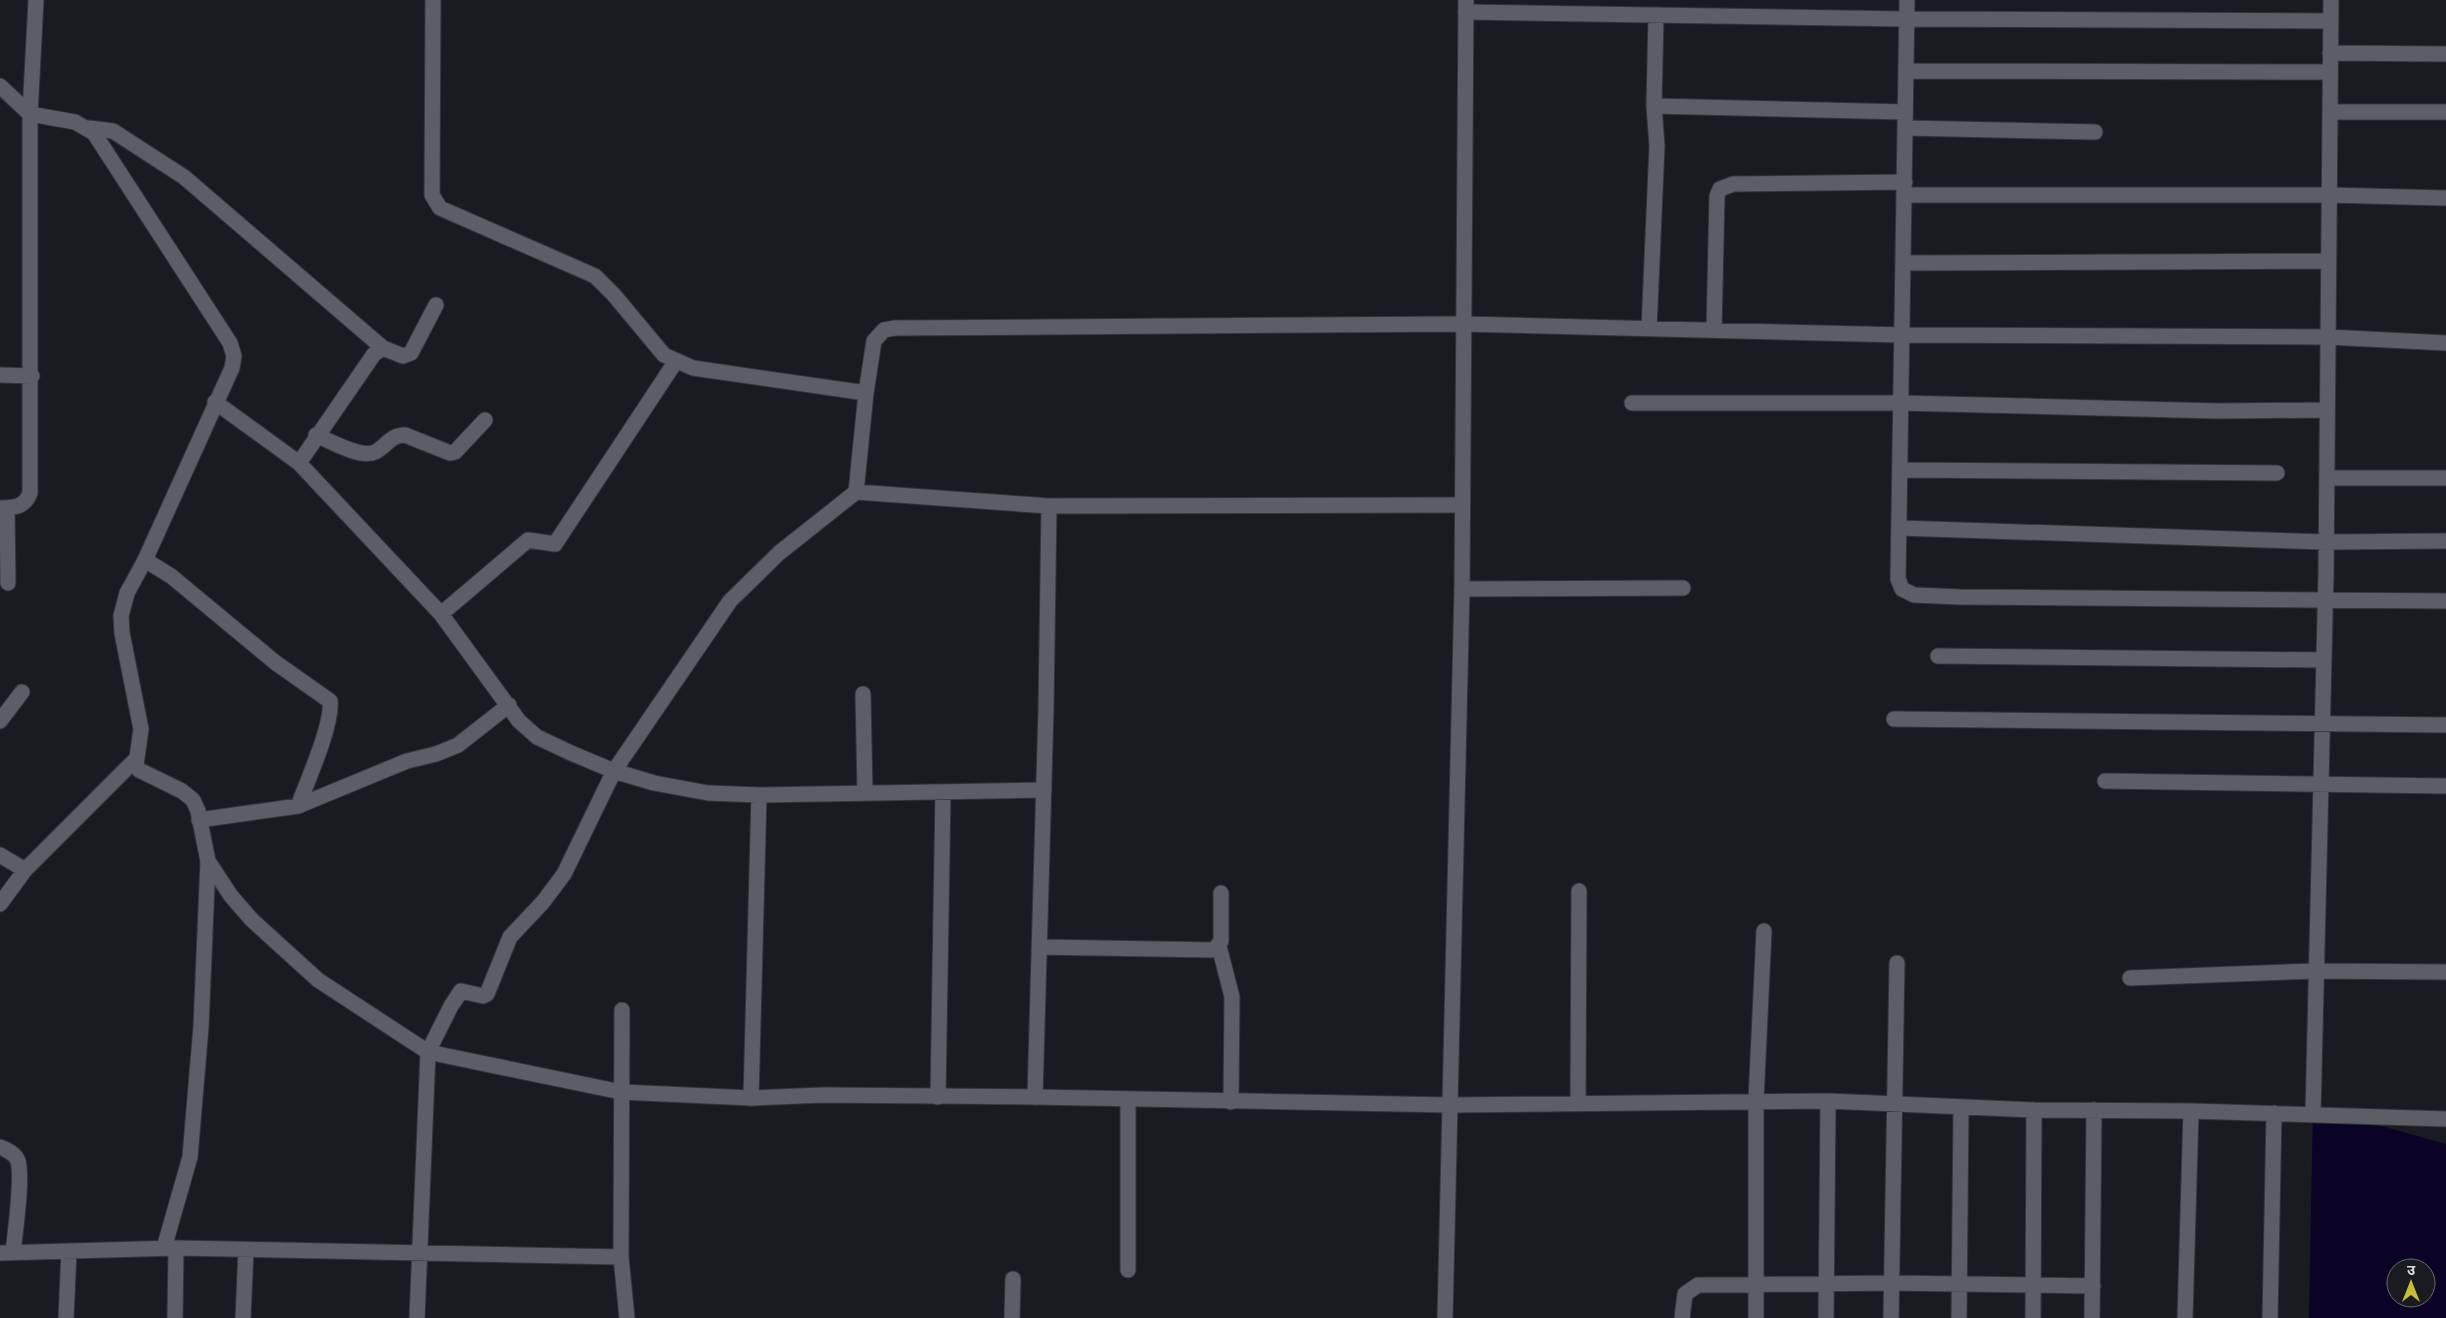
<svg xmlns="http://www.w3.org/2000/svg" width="2446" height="1318" viewBox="0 0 2446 1318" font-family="Jost,'Noto Sans Devanagari',sans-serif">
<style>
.water{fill:#0a0325;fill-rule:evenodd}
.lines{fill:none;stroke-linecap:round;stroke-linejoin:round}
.street-casing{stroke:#353539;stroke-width:17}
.secondary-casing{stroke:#353539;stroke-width:17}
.street{stroke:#5d5d65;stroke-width:15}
.secondary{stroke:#5d5d65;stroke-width:15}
</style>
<rect width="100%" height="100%" fill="#1a1a21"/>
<path class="water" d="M2313,1107L2446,1144V1318H2309ZM2396,1268H2426V1298H2396Z"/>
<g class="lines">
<g class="street-casing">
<path id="street" d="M433,0L432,195L440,208L595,276L614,295L664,355L693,368L866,393L856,492L1049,506L1046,709L1035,1097
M1907,0L1898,579L1902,589L1914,595L1960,597L2446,601
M1466,12L1906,19L2331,21
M2330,53L2446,54
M1907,71L2330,72
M1654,106L1905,112
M2330,112H2446
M89,128L113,131L184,177L383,348
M1905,128L2095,132
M1905,195H2329L2446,198
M1905,263L2328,261
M1649,329L1657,146L1654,106L1656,15
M1714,330L1717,196L1720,189L1733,184L1905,182
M0,375L32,376
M866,393L874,341L884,330L895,328L1463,324L1902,335L2328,337L2446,343
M215,402L299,463L441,614L519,721L537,737L571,753L614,771L654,783L708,793L759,795L1044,790
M1632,403H1901L2218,411L2327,410
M316,435C330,441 361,459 375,452C387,446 390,435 405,435L450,453L455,452L485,420
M299,463L374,354L383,348L403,356L411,353L436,305
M1900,470L2277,473
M2327,478H2446
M1049,506L1462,505
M0,508C14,508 25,507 30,493V114L36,0
M7,508L8,583
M1900,528L2326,542L2446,541
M145,560L171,576L276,663L330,701C333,724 307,782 298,806
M1462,589L1683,588
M441,614L528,540L555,544L676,361
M1938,656L2324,660
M863,694L865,793
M1894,719L2446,725
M0,721L22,692
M2105,781L2446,786
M199,820L298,806L407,761L436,754L458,745L509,705
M0,855L25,870
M0,904L25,870L136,759
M1219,946L1232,997L1231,1102
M1040,947L1214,950L1221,941V893
M2130,978L2315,971L2446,972
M622,1010L621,1257L627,1318
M938,1097L943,792
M751,1098L759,795
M1128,1100V1270
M1578,1103L1579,891
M1450,1105L1828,1101L2034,1110L2191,1111L2446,1119
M2313,1114L2326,574L2331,0
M0,1147C7,1150 15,1153 18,1161C23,1179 15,1232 13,1253
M164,1248L190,1157L201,1027L208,861
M0,1253L176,1248L621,1257
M66,1318L69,1251
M175,1318L176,1248
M243,1318L246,1250
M417,1318L428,1052L451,1006L461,991L483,996L487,994L510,937L543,902L564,874L614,771L730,601L779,553L856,492
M1012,1318L1013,1279
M1682,1318L1685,1294L1698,1285L1892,1283L2093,1286
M1756,1318V1100L1764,931
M1826,1318L1828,1101
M1891,1318L1897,963
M1959,1318L1961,1108
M2033,1318L2034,1110
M2092,1318L2094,1110
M2185,1318L2191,1111
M2270,1318L2274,1113"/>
</g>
<g class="secondary-casing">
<path id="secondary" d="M0,86L30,114L75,122L94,133L230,343L234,356L232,368L145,560L127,593L121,616L122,633L141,729L136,765L139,770L182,791L193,800L198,811L208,861L231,896L252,920L318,980L428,1052L621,1092L751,1098L824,1095L1035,1097L1450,1105
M1445,1318L1462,589L1466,0"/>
</g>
<use href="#street" class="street"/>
<use href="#secondary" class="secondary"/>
</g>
<g transform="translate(2411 1283)"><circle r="24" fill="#1a1a21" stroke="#68686e"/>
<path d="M0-4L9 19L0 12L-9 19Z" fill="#c4bc3d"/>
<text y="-8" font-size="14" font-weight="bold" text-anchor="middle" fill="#dcdce1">उ</text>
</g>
</svg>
